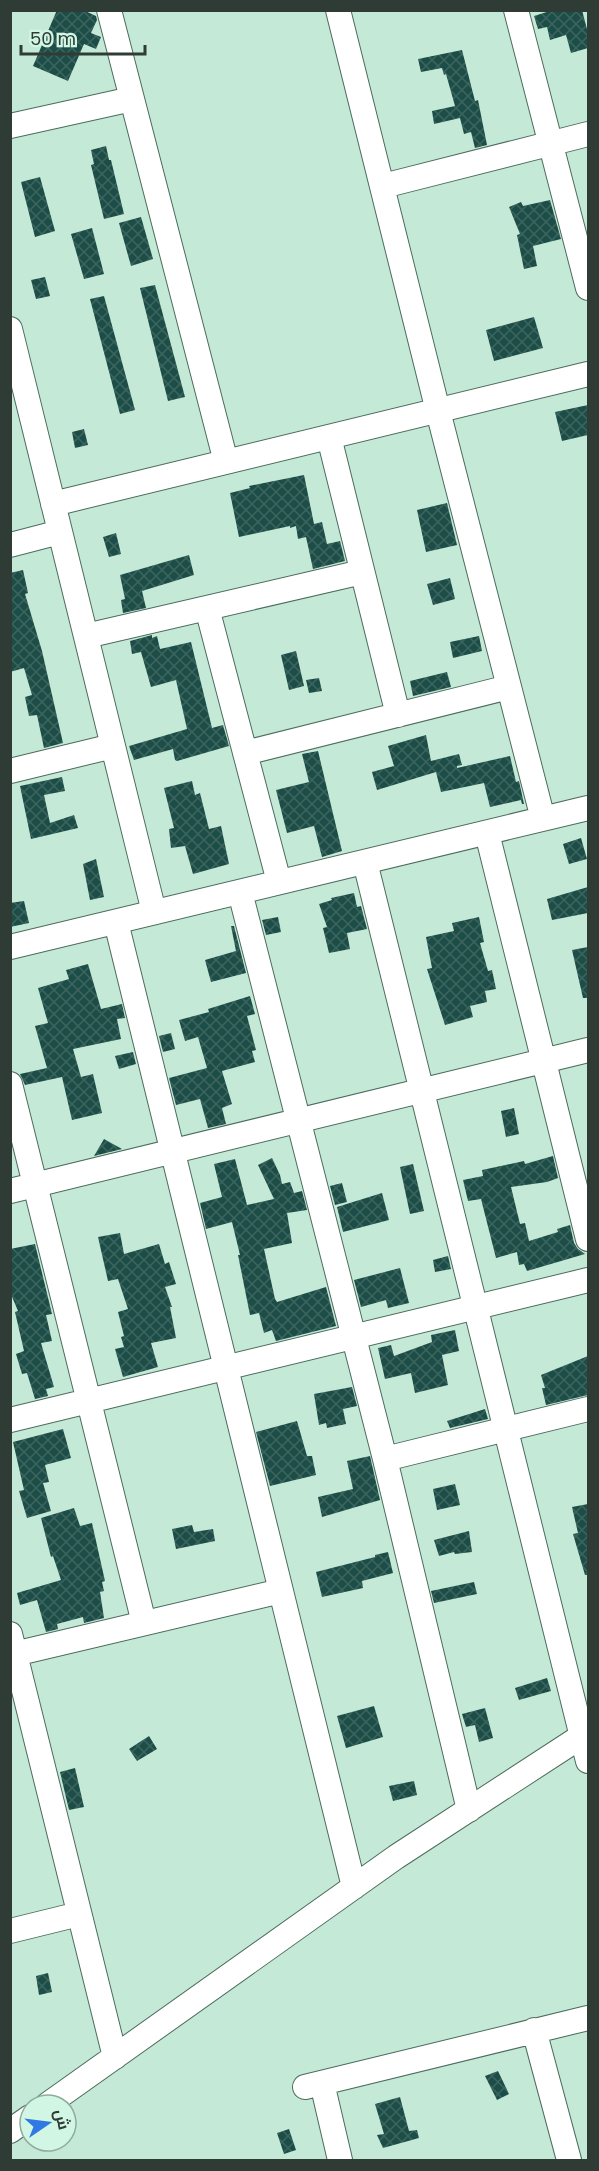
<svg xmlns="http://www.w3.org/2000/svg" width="599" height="2171" viewBox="0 0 599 2171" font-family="Poppins,Cairo,sans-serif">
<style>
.building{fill:url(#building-cross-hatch)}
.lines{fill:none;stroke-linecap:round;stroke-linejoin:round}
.minor-casing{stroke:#4c6c5d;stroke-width:26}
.minor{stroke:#fff;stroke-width:24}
</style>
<defs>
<pattern id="building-cross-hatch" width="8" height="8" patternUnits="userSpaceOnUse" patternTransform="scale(1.5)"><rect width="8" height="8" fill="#1c4d46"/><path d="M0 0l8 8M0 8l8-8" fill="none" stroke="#3d655f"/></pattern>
</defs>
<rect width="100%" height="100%" fill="#c5e9d7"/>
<path class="building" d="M57,10H83L96,16L97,20L91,33L101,37L96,49L84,44L68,81L33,66Z
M553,10H582L588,33V48L571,53L566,35L550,40L547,27L538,29L534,16Z
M462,50L475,101L478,100L487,145L475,148L471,132L464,134L460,118L434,124L432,111L455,106L446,74L444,75L442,68L421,72L418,59Z
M106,146L109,160H111L124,214L104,219L91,165L94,164L91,150Z
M40,177L55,231L35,237L21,182Z
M550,200L561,239L533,246L537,266L524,269L517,235L520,234L509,207L521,202L523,206Z
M141,217L153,259L131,266L119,223Z
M92,228L104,274L84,279L71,234Z
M45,277L50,296L36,299L31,280Z
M155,285L185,397L168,401L140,288Z
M104,296L135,410L120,414L90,299Z
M534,317L543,348L494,361L486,330Z
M588,405V435L562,441L555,412Z
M84,429L88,445L75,448L72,432Z
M304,475L314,524L322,522L327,544L340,541L345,561L313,569L306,537L298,539L296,526L290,528V526L239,537L230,493L250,488L249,486Z
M447,503L457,545L426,552L417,510Z
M116,533L121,554L109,557L103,537Z
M189,555L194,575L142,591L146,608L123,613L121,600L125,599L120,575Z
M23,570L28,593L25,594L42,651L63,743L44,748L37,715L29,716L25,697L32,695L24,668L10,672V573Z
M450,578L455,599L433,605L427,584Z
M152,635V638L157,636L160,649L191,642L212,728L223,725L229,746L177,761L175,760L173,749L134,760L129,746L187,729L176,680L151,687L141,652L132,654L130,641Z
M479,636L482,651L453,658L450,642Z
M296,651L304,686L289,690L281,655Z
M447,672L451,687L413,696L410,681Z
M319,678L322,691L309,693L306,680Z
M426,735L431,761L459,754L462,765L457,766V768L510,756L516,782L519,781L524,804H522L521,800L490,807L484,783L441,792L436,772L377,790L372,772L394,766L388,746Z
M318,751L342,851L322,857L314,826L287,833L276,790L309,782L302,754Z
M62,777L65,791L44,795L50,823L74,815L78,828L31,839L20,786Z
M192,781L195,795L200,793L209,829L221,826L229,864L193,874L185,846L171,848L169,829L174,828L164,788Z
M581,838L587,859L569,864L563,844Z
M96,859L104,897L90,900L83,864Z
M588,887V913L552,920L547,899Z
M354,893L357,907L361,906L367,929L347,933L350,949L329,953L323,928L327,927L319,904L332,900L331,898Z
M24,901L29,923L10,927V903Z
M278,917L281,932L266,935L262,920Z
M479,917L484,942L480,943L488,971L492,970L496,989L485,991L487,1002L470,1006L473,1017L445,1025L427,969L432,968L426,937L454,931L452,923Z
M231,926H234L246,973L211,982L205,960L236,951Z
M588,947V998H583L572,950Z
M88,964L101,1009L122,1004L125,1018L117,1019L121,1039L73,1049L81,1077L93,1074L102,1113L72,1120L62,1077L25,1085L20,1074L47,1068L35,1026L48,1023L38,988L69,979L66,970Z
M250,996L255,1014L247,1016L256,1050L252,1051L255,1062L222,1071L232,1104L222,1108L226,1124L208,1128L200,1099L176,1105L169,1078L207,1068L198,1037L185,1041L179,1020L209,1012L208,1009Z
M171,1033L175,1049L163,1052L159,1036Z
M133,1052L136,1064L119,1069L115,1056Z
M514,1108L519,1134L506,1137L501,1111Z
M104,1139L122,1149L94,1156Z
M553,1156L558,1178L547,1182L511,1187L520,1224L525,1223L529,1241L558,1232L557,1229L570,1225L574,1243L578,1249L585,1254L527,1271L524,1264L519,1265L517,1252L496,1258L481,1199L468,1201L463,1180L483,1176L482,1170L524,1161L525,1164Z
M272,1158L280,1175L282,1184L290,1182L294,1193L302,1191L307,1210L287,1213L292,1243L264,1249L275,1299L277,1302L326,1287L336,1326L276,1341L272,1330L264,1333L259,1313L250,1315L238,1255H240L232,1222L206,1229L200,1203L222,1197L214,1164L235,1159L247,1205L274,1199L258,1165Z
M413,1164L424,1211L410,1214L400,1167Z
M342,1183L347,1202L335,1205L330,1186Z
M382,1193L389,1220L343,1232L337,1207Z
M120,1233L124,1254L159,1244L165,1264L169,1262L176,1284L165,1287L172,1307H170L176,1338L151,1343L158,1367L123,1377L115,1349L124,1347L121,1337L124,1336L118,1312L128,1309L118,1279L108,1281L98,1237Z
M35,1244L52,1314L46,1315L52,1341L41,1343L54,1387L46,1389L48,1396L35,1399L27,1373L22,1374L16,1354L24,1351L15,1312L18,1311L10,1292V1249Z
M448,1256L451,1269L435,1272L433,1260Z
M400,1268L409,1303L388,1308L386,1300L361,1307L354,1280Z
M455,1330L459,1351L442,1355L448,1385L415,1393L411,1373L385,1379L378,1348L391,1345L394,1356L432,1342L431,1335Z
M588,1356V1395L546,1405L542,1388H545L541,1375Z
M352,1387L357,1406L343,1409L346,1424L327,1428L326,1423L319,1425L314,1394Z
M485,1409L488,1419L450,1428L447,1421Z
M297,1421L307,1456H312L316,1475L270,1486L256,1432Z
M63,1429L71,1458L45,1465L49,1482L43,1483L51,1511L27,1518L19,1491L24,1490L13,1442Z
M370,1456L380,1500L322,1517L318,1497L353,1489L347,1461Z
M455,1484L460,1505L437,1510L433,1489Z
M588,1504V1575H585L573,1534L578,1533L572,1507Z
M74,1508L80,1526L92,1523L105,1581L102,1582L104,1591L100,1592L104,1618L84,1623L83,1617L57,1624L58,1629L46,1632L37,1600L20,1605L17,1593L61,1580L53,1556L51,1557L41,1518Z
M192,1525L194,1532L213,1529L215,1541L176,1549L172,1529Z
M469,1531L472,1552L455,1554L454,1552L439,1556L434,1540Z
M388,1552L393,1573L362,1581L363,1588L322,1597L316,1572L375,1557V1555Z
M474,1582L477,1594L434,1603L431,1591Z
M547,1678L551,1691L519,1700L515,1688Z
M374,1706L383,1737L346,1748L337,1716Z
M485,1708L493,1738L479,1742L475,1725L466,1727L462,1714Z
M149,1736L157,1749L137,1761L129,1749Z
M75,1768L84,1807L69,1810L60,1772Z
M414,1781L417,1795L393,1801L389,1786Z
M48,1973L52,1992L39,1995L36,1976Z
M498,2071L509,2094L497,2100L485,2076Z
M400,2097L409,2131L417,2130L419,2138L383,2148L377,2135L384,2134L375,2104Z
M289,2129L296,2150L284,2154L277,2133Z"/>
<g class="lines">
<g class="minor-casing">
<path id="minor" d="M109,10L226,462
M338,10L438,411L543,819
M516,10L588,288
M10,126L132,99
M383,186L588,134
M10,329L154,912
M329,437L398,715
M53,504L588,374
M10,545L60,532
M207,608L279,882
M86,636L362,572
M245,753L509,687
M10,771L113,746
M487,833L588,1239
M365,862L588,1761
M240,892L385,1459L469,1810
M116,922L354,1887
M10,947L588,808
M10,1084L144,1623
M10,1191L588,1050
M10,1420L588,1280
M385,1459L588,1409
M10,1634L115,2057
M10,1655L281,1591
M10,1931L79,1914
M534,2030L569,2160
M322,2083L340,2160
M305,2087L588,2018
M47,2105L396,1857L588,1732
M10,2131L30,2117"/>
</g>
<use href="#minor" class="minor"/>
</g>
<rect width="599" height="2171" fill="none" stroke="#2e3c35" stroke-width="24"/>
<g transform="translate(48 2123) rotate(76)"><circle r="28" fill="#d2f6e4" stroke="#90ac9e" stroke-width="1.5"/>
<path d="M0-4.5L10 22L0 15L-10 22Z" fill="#3078e4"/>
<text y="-9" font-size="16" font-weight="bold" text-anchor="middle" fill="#2e3c35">ش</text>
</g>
<path d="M21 45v9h124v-9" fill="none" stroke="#2e3c35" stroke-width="3"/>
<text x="30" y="45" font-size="18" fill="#2e3c35" stroke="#d2f6e4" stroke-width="4.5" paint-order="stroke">50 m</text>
</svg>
